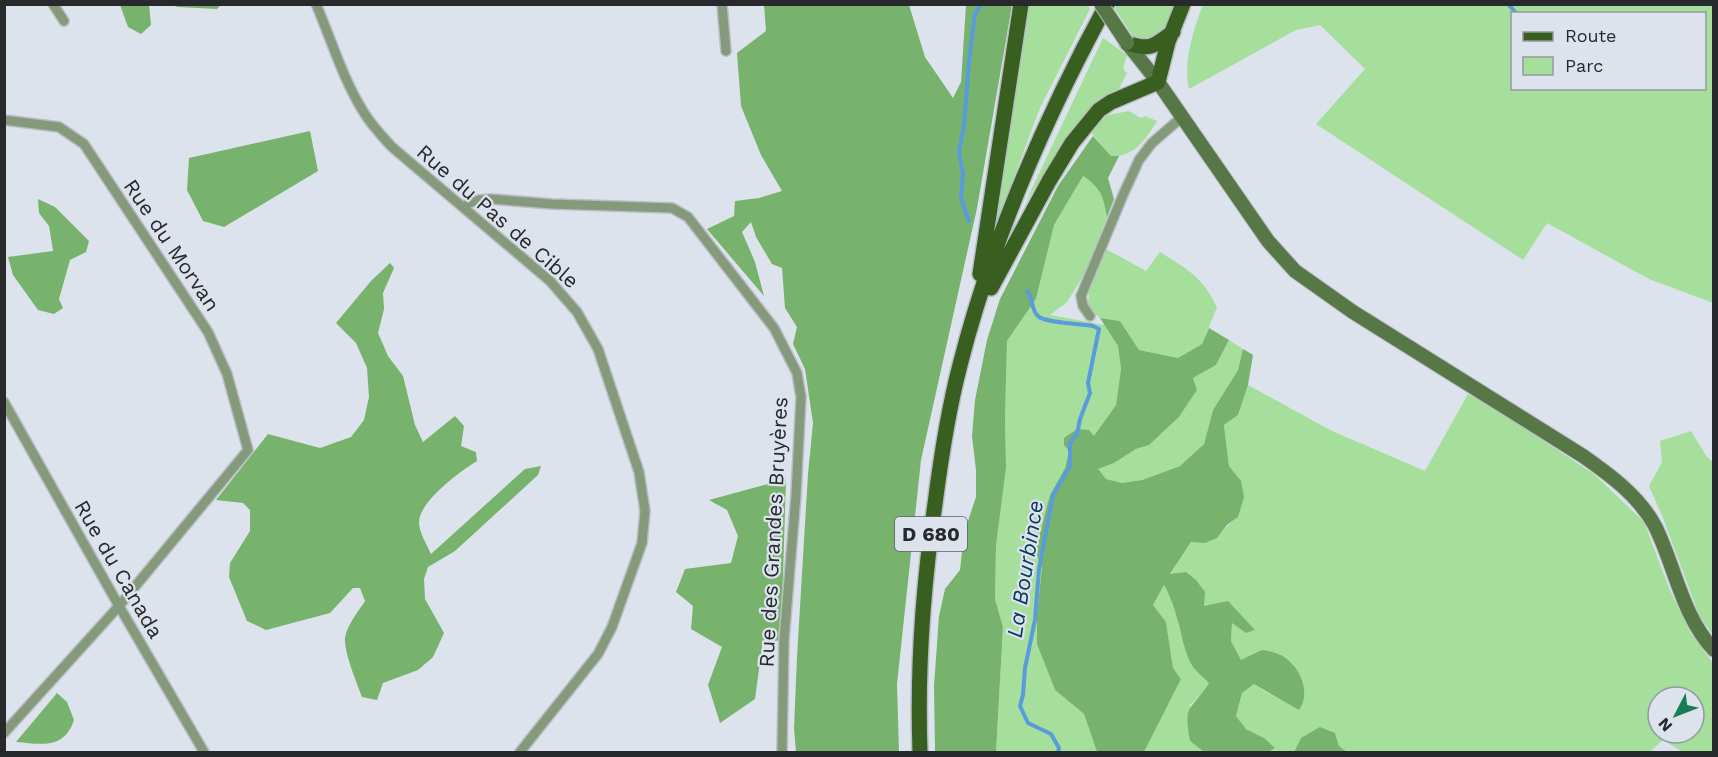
<svg xmlns="http://www.w3.org/2000/svg" width="1718" height="757" viewBox="0 0 1718 757" font-family="'Work Sans',sans-serif">
<style>
.green{fill:#a5df9b;fill-rule:evenodd}
.forest{fill:#77b36c}
.lines{fill:none;stroke-linecap:round;stroke-linejoin:round}
.stream{stroke:#599bdc;stroke-width:4}
.minor-casing{stroke:#b8bec6;stroke-width:12}
.secondary-casing{stroke:#b8bec6;stroke-width:16}
.primary-casing{stroke:#b8bec6;stroke-width:18}
.minor{stroke:#859a7a;stroke-width:9}
.secondary{stroke:#587747;stroke-width:14}
.primary{stroke:#385e20;stroke-width:15}
.secondary-bridge-casing{stroke:#b8bec6;stroke-width:16;stroke-linecap:butt}
.secondary-bridge{stroke:#587747;stroke-width:14}
.labels{text-anchor:middle;dominant-baseline:central;stroke-width:4.5;stroke-linejoin:round;paint-order:stroke}
.shield{fill:#dce3ec;stroke:#5d6166;stroke-width:1.5}
.shield-label{font-size:20px;font-weight:bold;fill:#27292d}
.street-label{font-size:21px;fill:#27292d;stroke:#dce3ec}
.water-label{font-size:22px;font-style:italic;fill:#083a64;stroke:#dce3ec}
</style>
<rect width="100%" height="100%" fill="#dce3ec"/>
<path class="green" d="M1027,5H1088L1090,9L1040,108L995,227Z
M1117,5H1178C1171,23 1157,42 1135,40L1115,9Z
M1203,5H1713V303L1649,279L1547,223L1523,260L1316,124L1365,69L1320,25L1296,30L1189,89C1183,61 1193,31 1203,5ZM1512,14H1704V88H1512Z
M1103,38L1127,55L1123,69L1127,73L1119,89L1099,99L1074,128L1025,203Z
M1129,111L1141,118L1145,116L1157,121C1144,141 1137,155 1111,157L1089,130L1108,115Z
M1083,176L1097,187L1103,196L1107,217L1085,273L1067,302L1050,315L1105,325L1118,346L1121,369L1116,405L1094,437L1064,445L1069,451L1065,468L1050,495L1035,551L1042,567L1037,615V644L1055,690L1084,714L1097,752H996L1003,627L995,599L996,546L1006,468L1005,419L1007,341L1036,299L1054,225Z
M1106,249L1146,271L1160,252C1188,270 1202,276 1217,307L1202,344L1178,358L1139,350L1120,321L1100,318L1088,308L1089,291Z
M1229,340L1243,349L1238,370L1213,410L1204,444L1180,466L1142,480L1122,483L1106,479L1097,469L1114,463L1136,449L1149,445L1179,417L1197,390L1193,378L1216,365Z
M1248,385L1330,430L1425,471L1468,394L1499,411L1595,475L1644,522L1669,588L1690,632L1713,663V752H1683L1663,740L1650,752H1347L1339,746L1335,733L1301,738L1294,752H1269L1275,748L1264,738L1246,729L1236,716L1242,693L1254,684L1271,695L1241,660L1231,641L1232,622L1255,630L1204,606L1170,575L1191,542C1220,544 1218,532 1238,517L1241,481L1229,466L1224,425L1238,415ZM1658,697H1694V733H1658Z
M1691,431L1707,457L1713,462V635L1699,615L1663,518L1649,486L1662,462L1660,441Z
M1164,585L1175,604L1179,628L1191,664L1209,683L1201,695L1190,705V741L1204,752H1144L1181,679L1173,668L1166,622L1153,605Z"/>
<path class="forest" d="M120,5H149L151,25L141,34L128,27Z
M171,5H221L217,9L178,7Z
M764,5H909L925,57L953,98L961,82L966,5H1012L977,208L921,460L897,684L899,752H796L794,728L797,657L808,474L813,423L805,369L793,344L797,327L785,308L782,268L772,264L756,237L751,222L742,232L755,262L764,296L707,229L734,216L735,201L759,198L782,191L761,155L741,106L737,53L766,31Z
M310,131L318,171L224,227L203,221L187,190L189,158Z
M1093,136L1111,156H1119L1108,178L1114,199L1107,217C1103,196 1102,189 1083,176L1054,225L1036,299L1007,341L1005,419L1006,468L996,546L995,599L1003,627L996,752H935L934,686L939,616L945,589L960,570L964,533L976,497V470L972,436L975,400L987,340L1000,299L1058,186Z
M38,199L55,207L89,241L86,252L70,260L59,299L63,308L54,314L38,310L13,275L8,257L53,251L49,226L39,213Z
M390,263L394,268L383,293L384,309L378,333L388,356L403,376L415,425L423,442L455,416L464,426L461,446L476,452L477,461C460,471 419,502 419,522C419,532 427,545 431,554L525,469L541,466L538,475L455,551L428,567L424,579L425,599L444,633L433,657L418,670L383,683L377,700L362,697C357,683 344,653 345,638C347,625 358,612 365,601L360,588H353L330,613L266,630L247,621L229,577L230,563L250,531V510L243,503L216,500L268,434L320,448L351,437L364,420L369,397L367,368L356,343L336,323L371,281Z
M1100,318L1120,321L1139,350L1178,358L1202,344L1209,328L1229,340L1216,365L1193,378L1197,390L1179,417L1149,445L1136,449L1114,463L1098,469L1106,479L1122,483L1142,480L1180,466L1204,444L1213,410L1238,370L1243,349L1253,355L1248,385L1238,415L1224,425L1229,466L1241,481L1244,497L1238,517L1227,525L1217,538L1205,543L1191,542L1170,574L1186,572L1196,580L1205,592L1204,606L1228,601L1255,630L1246,633L1232,623L1231,641L1241,660L1262,650C1269,651 1279,653 1284,657C1301,668 1311,693 1299,710L1254,684L1242,693L1236,716L1246,729L1264,738L1275,748L1269,752H1204L1190,741C1183,702 1191,712 1209,683C1203,677 1194,670 1190,662C1179,636 1179,611 1164,585L1153,605L1166,622L1173,668L1181,679L1144,752H1097L1084,714L1055,690L1037,644V615L1042,567L1035,551L1050,495L1065,468L1069,451L1064,445V438L1077,429L1089,430L1094,436L1116,405L1121,369L1118,346Z
M786,479L781,641L763,640L755,699L720,723L708,685L722,647L691,629L693,606L676,592L685,569L731,563L738,536L727,510L709,500Z
M57,693L67,702L74,720C64,750 41,744 16,742Z
M1320,727L1335,733L1339,746L1347,752H1294L1301,738Z"/>
<g class="lines">
<path class="stream" d="M1508,4L1517,14
M969,221L961,198L963,174L959,153L964,125L969,61L975,14L981,4
M1027,291C1034,298 1030,310 1039,317C1048,323 1081,324 1093,326L1099,329L1088,383L1090,393L1080,419L1077,434L1070,443V466L1053,495L1039,569L1035,620L1025,668L1023,695L1020,706L1028,723L1051,734L1059,748L1058,752"/>
<g class="minor-casing">
<path id="minor" d="M53,4L64,21
M316,4C331,39 343,79 363,111C371,125 382,136 392,147L550,281L577,312L598,349L639,472L645,511L642,543L612,627L598,654L520,752
M722,4L726,51
M4,120L59,127L84,144L208,332L227,374L248,450L119,606L4,733
M464,207L469,203L479,200L491,199L552,204L672,208L688,217L774,328L797,373L801,397L796,495L784,640L782,752
M1090,316L1083,306L1081,296L1123,195L1139,160L1152,143L1182,117
M4,402L119,606L204,752"/>
</g>
<g class="secondary-casing">
<path id="secondary" d="M1127,43L1158,82L1268,241L1295,271L1353,312L1583,456C1610,475 1639,496 1655,526C1675,566 1682,616 1714,650"/>
</g>
<g class="primary-casing">
<path id="primary" d="M1127,43C1151,51 1154,46 1173,32
M980,274L1021,4
M991,288L1049,181L1072,143L1099,110L1111,102L1158,82L1168,42L1183,4
M920,752C917,669 923,586 935,504C941,457 948,411 960,365C992,239 1045,118 1107,4"/>
</g>
<use href="#minor" class="minor"/>
<use href="#secondary" class="secondary"/>
<use href="#primary" class="primary"/>
<g class="secondary-bridge-casing">
<path id="secondary-bridge" d="M1101,4L1127,43"/>
</g>
<use href="#secondary-bridge" class="secondary-bridge"/>
</g>
<g class="labels">
<rect class="shield" x="895" y="517" width="72" height="34" rx="4.5"/>
<g class="shield-label">
<text x="931" y="534">D 680</text>
</g>
<g class="street-label">
<text transform="translate(498 216) rotate(41)">Rue du Pas de Cible</text>
<text transform="translate(172 245) rotate(56)">Rue du Morvan</text>
<text transform="translate(773 532) rotate(-87)">Rue des Grandes Bruyères</text>
<text transform="translate(119 569) rotate(60)">Rue du Canada</text>
</g>
<g class="water-label">
<text transform="translate(1025 569) rotate(-81)">La Bourbince</text>
</g>
</g>
<rect width="1718" height="757" fill="none" stroke="#27292d" stroke-width="12"/>
<rect x="1511" y="12" width="195" height="78" fill="#dce3ec" stroke="#9499a0" stroke-width="1.5"/>
<rect x="1523" y="32" width="30" height="9" fill="#385e20" stroke="#9499a0" stroke-width="1.5"/>
<text x="1565" y="42" font-size="18" fill="#27292d">Route</text>
<rect x="1523" y="57" width="30" height="18" fill="#a5df9b" stroke="#9499a0" stroke-width="1.5"/>
<text x="1565" y="72" font-size="18" fill="#27292d">Parc</text>
<g transform="translate(1676 715) rotate(228)"><circle r="28" fill="#dce3ec" stroke="#9499a0" stroke-width="1.5"/>
<path d="M0-4.5L10 22L0 15L-10 22Z" fill="#177d57"/>
<text y="-9" font-size="16" font-weight="bold" text-anchor="middle" fill="#27292d">N</text>
</g>
</svg>
